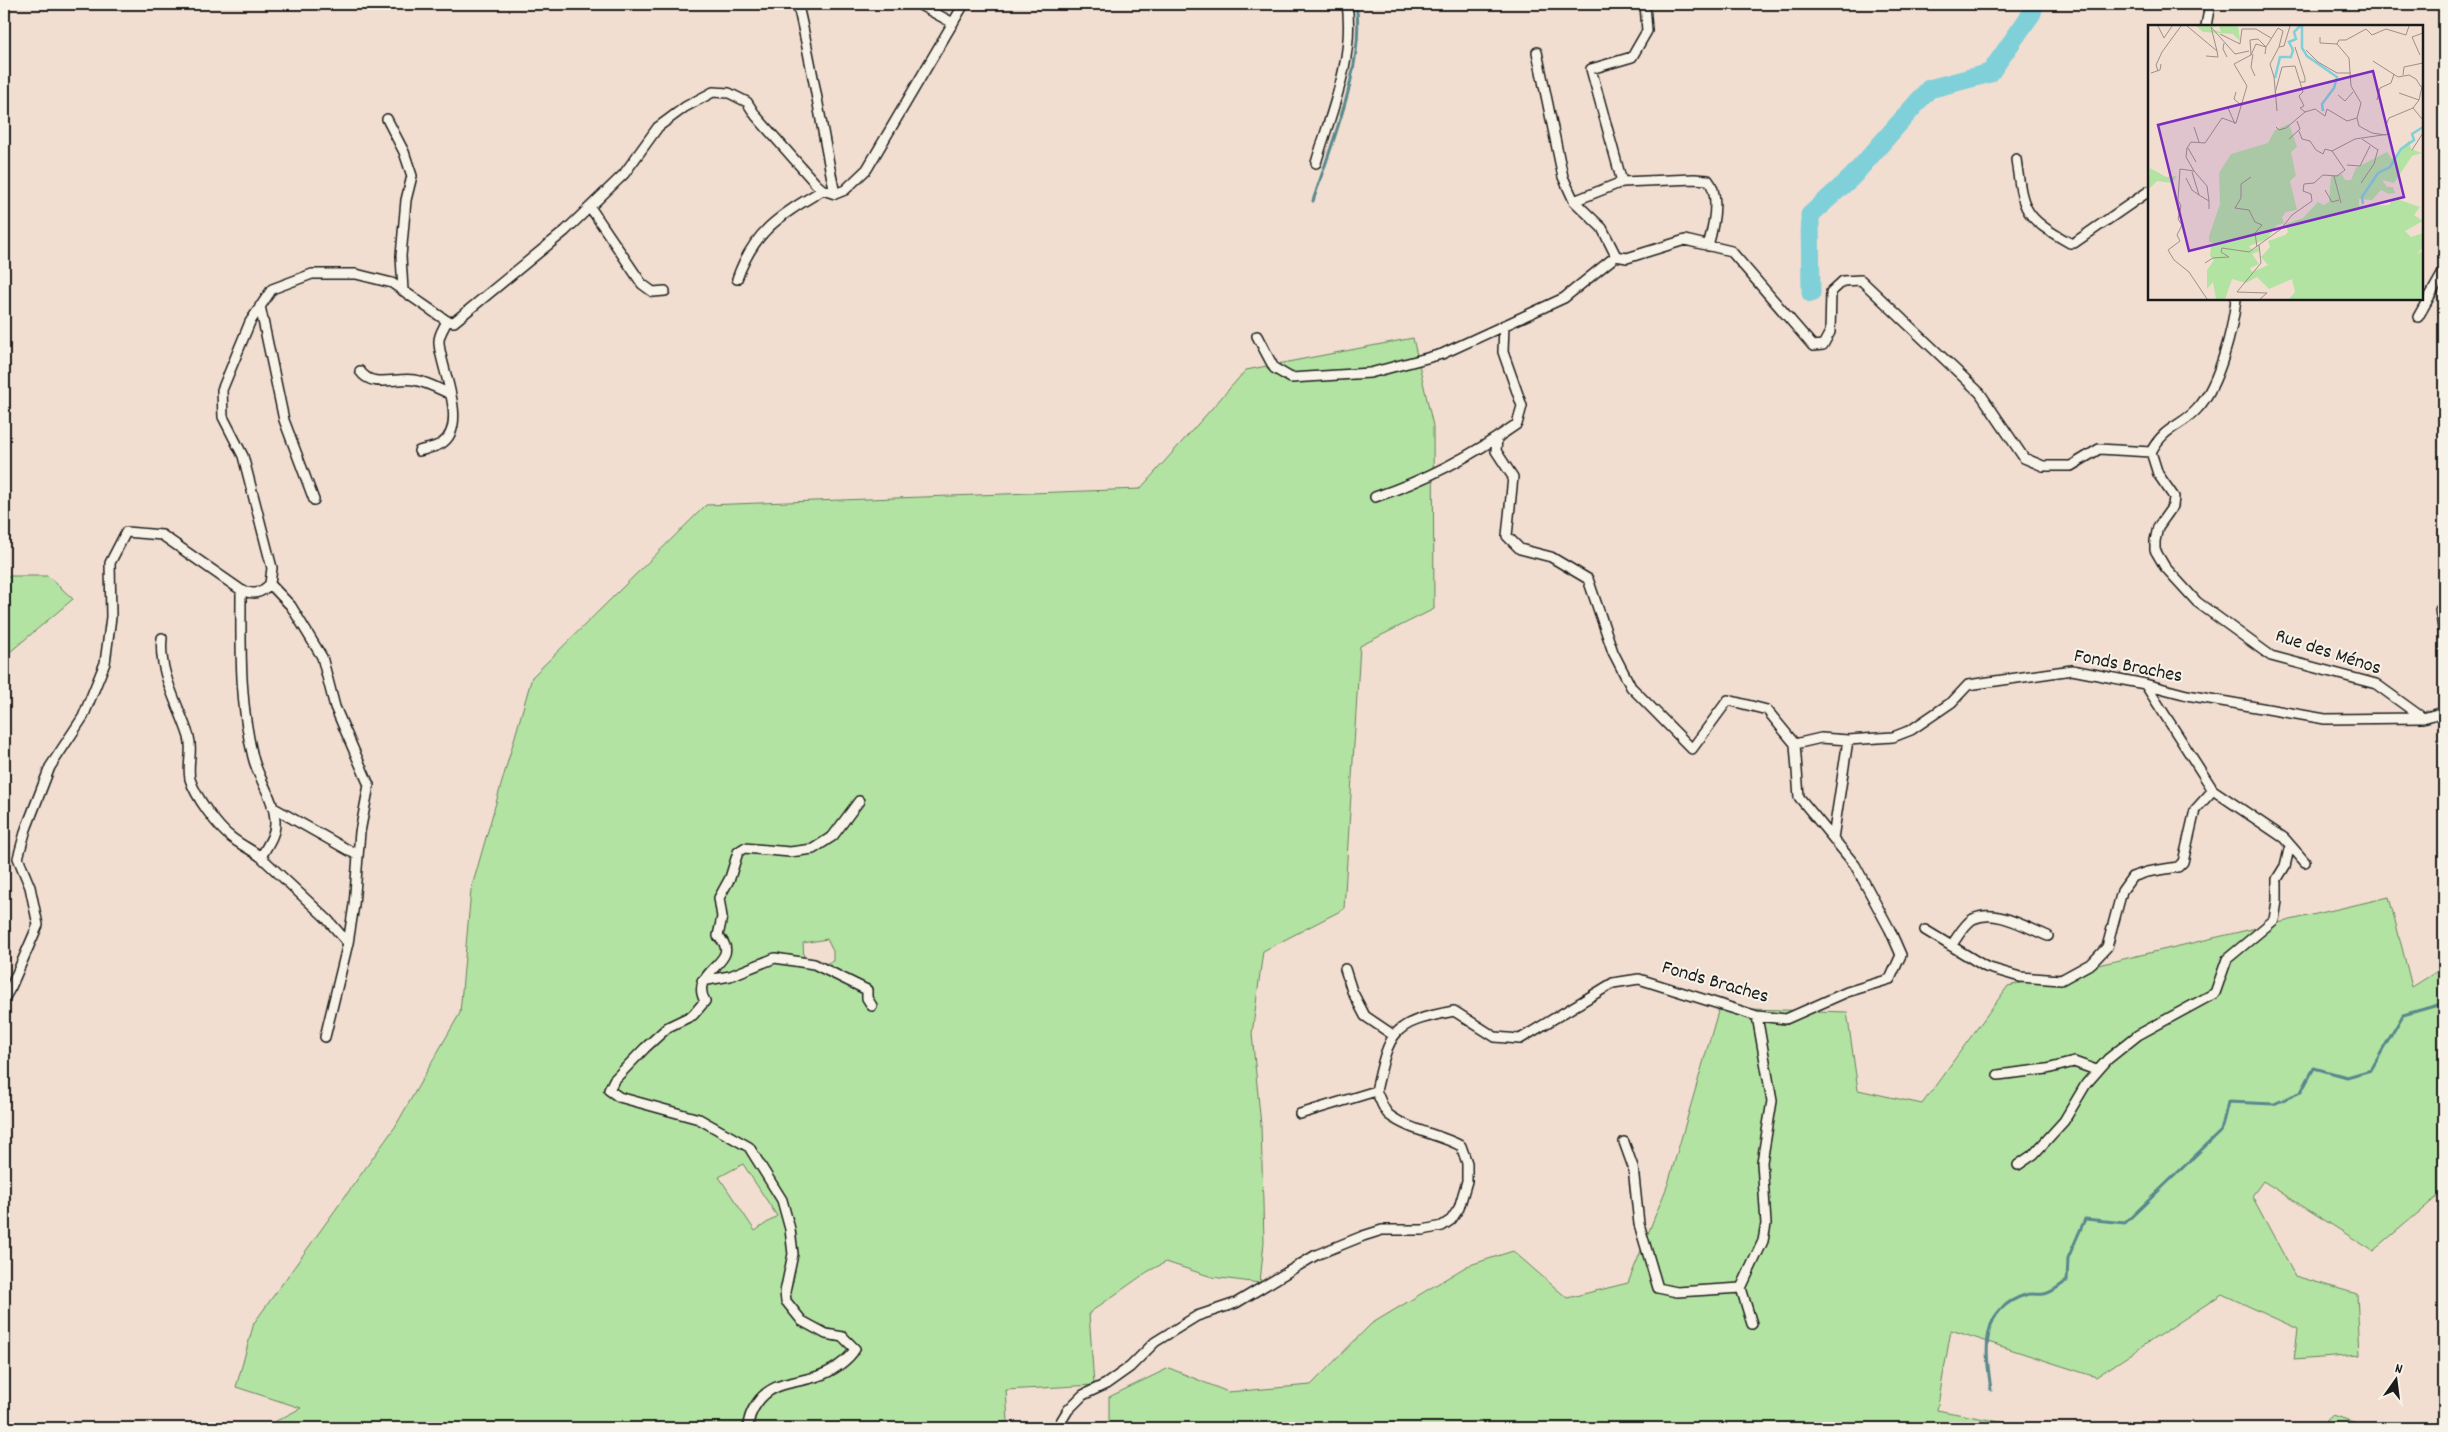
<svg xmlns="http://www.w3.org/2000/svg" width="2448" height="1432" viewBox="0 0 2448 1432" font-family="Dekko,sans-serif">
<style>
.green{fill:#b3e3a2;stroke:#68805f;fill-rule:evenodd}
.lines{fill:none;stroke-linecap:round;stroke-linejoin:round}
.stream{stroke:#58888d;stroke-width:3}
.river{stroke:#80d0d9;stroke-width:19}
.street-casing{stroke:#1c1c1c;stroke-width:12}
.street{stroke:#f7f3e8;stroke-width:9}
.labels{text-anchor:middle;dominant-baseline:central;stroke-width:4;stroke-linejoin:round;paint-order:stroke}
.street-label{font-size:20px;fill:#1c1c1c;stroke:#f7f3e8}
.inset-river{fill:none;stroke:#80d0d9;stroke-width:2.5}
.inset-road{fill:none;stroke:#9c9089;stroke-width:1}
.view{fill:#7b2cbf;fill-opacity:0.15;stroke:#7b2cbf;stroke-width:2.5}
.inset-edge{fill:none;stroke:#1c1c1c;stroke-width:2.5}
</style>
<rect width="100%" height="100%" fill="#f1ded1"/>
<filter id="ink" filterUnits="userSpaceOnUse"><feTurbulence type="fractalNoise" baseFrequency=".02" numOctaves="2"/><feDisplacementMap in="SourceGraphic" scale="10" xChannelSelector="R" yChannelSelector="G"/><feConvolveMatrix kernelMatrix="1 2 1 2 8 2 1 2 1" color-interpolation-filters="sRGB"/></filter>
<g filter="url(#ink)">
<path class="green" d="M1413,338L1433,426L1434,609L1360,646L1344,909L1263,951L1252,1034L1261,1125L1264,1242L1260,1283L1212,1277L1166,1262L1147,1272L1089,1313L1094,1385L1006,1390L1008,1421L989,1428H263L301,1408L236,1387L254,1323L395,1127L460,1013L471,890L532,677L706,505L1140,489L1246,370ZM827,939L833,951V961L813,968L804,961L803,943ZM743,1164L777,1216L755,1231L719,1177Z
M4,576H48L73,599L4,657Z
M2389,897L2412,987L2444,967V1191L2373,1251L2263,1181L2252,1196L2295,1276L2357,1294L2360,1355L2294,1360L2298,1329L2222,1294L2096,1377L1951,1330L1937,1410L2032,1428H1109V1397L1169,1368L1228,1392L1311,1385L1371,1324L1467,1266L1513,1251L1567,1298L1628,1283L1668,1184L1719,1008L1847,1012L1858,1090L1922,1104L2008,986Z
M2333,1415L2371,1428H2318Z"/>
<g class="lines">
<path class="stream" d="M1313,201C1331,144 1366,63 1356,4
M1991,1390C1986,1353 1978,1310 2025,1295C2031,1293 2038,1295 2044,1294C2052,1293 2060,1285 2067,1281L2068,1258L2085,1219L2125,1223L2221,1131L2228,1102L2274,1104L2301,1092L2314,1068L2347,1077L2371,1070L2403,1015L2438,1005L2444,1000"/>
<path class="river" d="M1811,293L1810,215L1852,177L1929,89L1990,73L2032,13L2034,4"/>
<g class="street-casing">
<path id="street" d="M918,4L953,23
M1645,4L1647,31L1632,57L1591,69L1622,182L1574,201L1602,228L1616,256L1627,258L1685,240L1731,251L1813,346L1823,345L1830,332L1831,292L1843,281L1861,280L1980,393L2024,458L2043,466H2071L2099,449L2151,452
M798,6C813,68 822,131 835,194
M2206,26L2210,4
M1537,52L1563,177L1574,201
M387,119L404,152L412,176L406,200L401,256L403,291
M2016,159C2023,211 2023,217 2070,243H2074L2149,191
M1316,163C1331,112 1355,58 1347,4
M1622,182L1694,179L1708,180C1721,195 1713,228 1708,246
M590,207L642,284L653,292L665,291
M737,279C754,230 781,215 823,190
M2236,299C2233,329 2219,385 2198,408C2182,427 2165,425 2151,452L2158,474L2174,497L2173,506L2158,527L2155,541V550L2165,567L2197,602L2271,656L2376,684L2423,718
M260,306L284,420L314,500
M2418,317L2444,271
M1257,336L1274,368L1291,378L1370,373L1442,354L1564,298L1616,256
M360,371C372,389 396,377 414,380C427,382 439,389 450,394
M1497,438L1496,451L1513,477L1507,536L1520,549L1551,557L1588,579L1613,652L1631,687L1692,749L1728,700L1767,710L1795,744
M419,451C426,449 435,447 441,444C470,426 440,367 439,343C438,335 444,328 447,321
M1375,497C1426,480 1473,455 1517,424L1522,406L1503,352L1504,325
M270,584L291,606L322,657L335,707L369,785L360,832L354,905L348,943
M241,590C241,646 239,701 253,757C258,779 275,799 275,822C276,834 267,846 261,857L327,919L348,943L325,1037
M2444,604L2440,610L2444,634
M162,638C158,673 179,705 189,737C193,751 187,765 190,779C195,796 218,828 232,838C241,845 252,850 261,857
M2145,684L2213,790L2284,838L2305,862
M272,807L357,855
M1833,838L1848,740
M1925,930L1986,967L2020,977L2061,980L2092,963L2107,947L2122,891L2132,877L2147,872L2178,867L2183,862L2195,810L2213,790
M1951,946C1957,938 1964,924 1973,919C1996,908 2027,928 2048,936
M1345,969L1352,991L1365,1016L1393,1035
M702,981L730,976L775,958L814,964L867,990V998L872,1006
M4,999L11,987L38,925L30,887L18,858L26,829L50,767L83,717L105,663L111,617L110,563L126,532L162,535L241,590C254,595 260,594 270,584L272,568L243,456L223,417L222,390L250,322L272,289L312,274H356L392,283L447,321L454,322L565,231L624,174L658,127L685,107L713,92L729,93L747,102L756,116L816,184L823,190L835,194L845,190L867,169L964,4
M1998,1075L2047,1069L2074,1062L2096,1070
M1300,1114L1376,1091
M1624,1142L1633,1167L1639,1224L1658,1288L1677,1292L1741,1288
M2018,1165L2034,1154L2064,1121L2086,1084L2108,1059L2138,1035L2215,993L2227,959L2274,920L2277,901V879L2285,866L2290,845
M1752,1324L1741,1288L1763,1241L1766,1224L1762,1162L1772,1101L1757,1016
M748,1428C748,1419 752,1410 757,1403C772,1381 795,1384 818,1376C831,1372 848,1361 855,1349L843,1337L826,1334L802,1321L786,1301L785,1292L793,1254L790,1229L782,1200L749,1147L699,1119L619,1097L609,1090L614,1080L645,1048L668,1027L693,1015L705,1001C687,970 746,962 718,936L722,917L719,898L730,878L738,852L744,848L790,852L813,849L833,836L859,801
M1057,1428L1068,1410L1083,1395L1106,1384L1130,1367L1155,1342L1197,1316L1236,1303L1316,1255L1363,1236L1382,1230H1423L1442,1226L1451,1220L1459,1208L1467,1181V1163L1461,1146C1439,1134 1410,1131 1389,1115C1383,1110 1380,1098 1376,1091C1390,1030 1391,1023 1454,1011L1495,1037L1520,1039L1613,983L1639,979L1757,1016L1786,1019L1847,992L1890,979L1901,955L1890,930L1855,865L1799,797L1795,744L1821,738L1848,740L1893,737L1911,730L1952,702L1968,685L2072,670L2145,684L2187,695L2325,719L2423,718L2444,712"/>
</g>
<use href="#street" class="street"/>
</g>
</g>
<g class="labels">
<g class="street-label">
<text transform="translate(2328 653) rotate(18)">Rue des Ménos</text>
<text transform="translate(2128 667) rotate(11)">Fonds Braches</text>
<text transform="translate(1715 983) rotate(16)">Fonds Braches</text>
</g>
</g>
<g transform="translate(2148 25)">
<rect width="275" height="275" fill="#f1ded1"/>
<path d="M48,1H70L61,4L73,7L71,1H90L92,16L85,9L55,7ZM141,99L149,122L143,127L148,151L142,156L149,185L138,187L134,192L136,198L129,200L119,214L101,221L104,225L111,222L112,226L104,229L111,239L102,243L104,247L120,240L113,232L122,222L120,216L137,210L140,207L138,199L155,193L170,177L176,180L181,177L183,151L194,149L197,155H203L208,143L239,127L244,134L261,115L263,124L274,128L264,131L246,158L234,155L239,162H245L247,168L241,169L233,165L224,175L211,174V181L241,180L246,173L272,182L266,190L275,196L257,206L263,212L275,208V222L269,229L275,226V274H141L147,267L144,254L121,264L109,252L98,258L84,254L77,274H68L65,257L59,264V245L66,235L62,231L63,221L66,218L61,217V211L72,179L71,148L83,129L120,118L127,105ZM2,143L18,152L29,151L24,158L9,156L0,165Z" fill="#b3e3a2"/>
<path class="inset-river" d="M154,1V23L159,31L189,52L186,63L174,79L175,86M127,53L132,32H143L145,25L141,17L148,14L146,7L152,1M215,179L214,172L230,148L242,142L253,124L266,115L264,109L275,102"/>
<path class="inset-road" d="M10,1L16,13L24,1M39,1L69,26L70,32L58,31M72,9L92,19L94,4H108L123,13M172,12V18L189,19L201,33L203,61L213,78L209,93L211,101L224,108L238,110M76,18L75,24L79,32M189,19L191,15H198L218,4L224,10L238,4L258,10L261,1M147,22L157,53V57H152M158,25L170,37L189,48H203M69,26L63,2L87,29L101,26M105,29L103,42L107,51M103,30L108,19L118,22L117,29M272,30L264,12L275,8M225,36L250,52L261,50L268,54L273,62M10,46L8,40L14,27L33,1M3,48L12,45L13,39M255,50L256,42L275,38M88,67L86,74L94,81M127,68L134,42L147,41L155,67L151,71L156,81L152,83L157,87L167,84L177,91L179,84L199,96L209,93M251,68L271,75M190,70L197,76L205,67M229,75L232,63L243,58L246,49M80,83L87,99M265,83L275,95M129,86L126,52L122,39L131,22M46,102L51,117M128,102L131,105L138,103L157,87M151,106L154,114L162,116L168,125L175,129L177,124L184,126M141,114L152,104L149,96M214,114L230,125M40,123L48,137M264,125L275,108M199,140L212,141L222,121M46,146L59,161L61,176M44,147L51,170L61,176V184M186,151L193,178M103,152L93,159V173L87,183L101,185L107,197L114,200L107,208L109,222M38,153L44,165L51,170M213,158L226,139L230,124M177,165L184,177L191,175M111,220L113,238L89,267L119,268L112,274M57,238L65,233L81,232L73,227L74,223L101,227L133,204L144,190L164,176L163,169L155,166L156,159L166,158L175,150L189,151L197,145L184,126L207,114L241,109L238,100L241,93L265,83L271,75L275,57M59,274L41,247L26,235L20,225L32,216L29,210L34,200L30,194L33,181L30,175L32,144L46,146L38,132L39,123L43,117L57,118L74,93L88,98L99,61L86,39L103,30L102,15L110,14L118,22L130,3L135,6L131,22L136,21L142,1"/>
<path class="view" d="M225,46L256,172L41,226L10,100Z"/>
<rect width="275" height="275" class="inset-edge"/>
</g>
<rect width="2448" height="1432" fill="none" stroke="#f7f3e8" stroke-width="20"/>
<rect x="10" y="10" width="2428" height="1412" fill="none" stroke="#1c1c1c" stroke-width="2" filter="url(#ink)"/>
<g transform="translate(2396 1380) rotate(14)" stroke="#f7f3e8" stroke-width="4" paint-order="stroke">
<path d="M0-4L9 19L0 12L-9 19Z" fill="#1c1c1c"/>
<text y="-8" font-size="14" font-weight="bold" text-anchor="middle" fill="#1c1c1c">N</text>
</g>
</svg>
